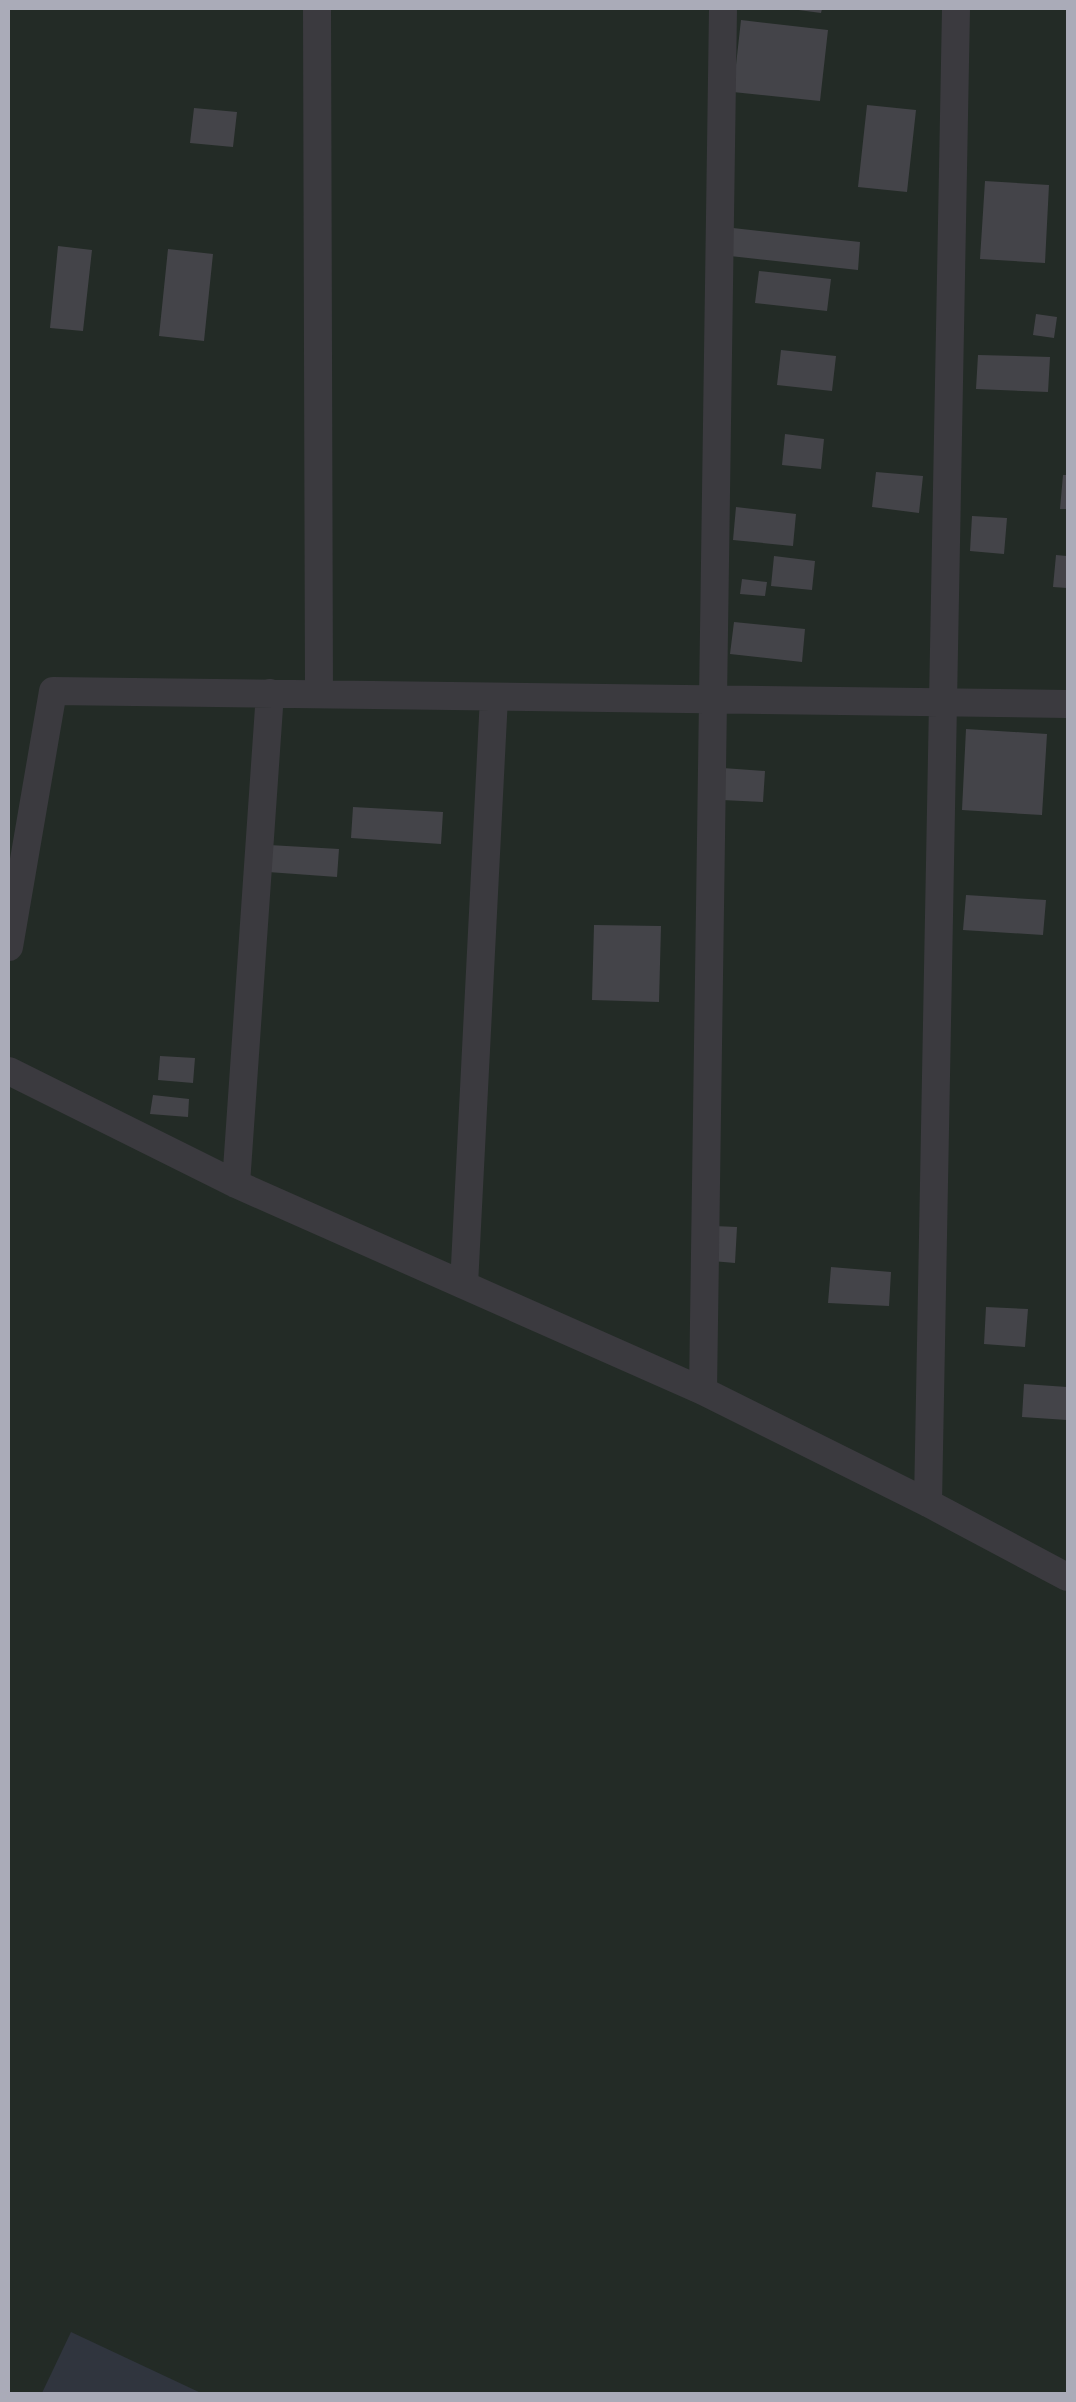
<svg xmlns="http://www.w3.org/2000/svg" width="1076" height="2402" viewBox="0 0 1076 2402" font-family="'Source Sans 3',sans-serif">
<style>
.green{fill:#232b26}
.water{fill:#30353e}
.building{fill:#444449}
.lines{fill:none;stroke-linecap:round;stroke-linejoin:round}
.minor{stroke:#3b3a3f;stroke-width:28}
</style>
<rect width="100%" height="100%" fill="#171719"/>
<path class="green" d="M9,9H1067V2393H9Z"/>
<path class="water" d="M71,2332L201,2393H42Z"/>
<path class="building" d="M791,9H822L821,13Z
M741,20L828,30L820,101L733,92Z
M867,105L916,110L907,192L858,187Z
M194,108L237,112L233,147L190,143Z
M985,181L1049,185L1045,263L980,259Z
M733,228L860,242L858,270L730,256Z
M58,246L92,250L83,331L50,328Z
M168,249L213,254L204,341L159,336Z
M759,271L831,279L827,311L755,303Z
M1036,314L1057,317L1054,338L1033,335Z
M781,350L836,356L832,391L777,385Z
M978,355L1050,357L1048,392L976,389Z
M785,434L824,439L821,469L782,465Z
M876,472L923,476L919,513L872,507Z
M1063,475H1067V509H1060Z
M736,507L796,514L793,546L733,540Z
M972,516L1007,518L1004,554L970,551Z
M1056,555L1067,556V588L1053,587Z
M774,556L815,561L812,590L771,586Z
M742,579L767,582L765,596L740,594Z
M734,622L805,629L802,662L730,654Z
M966,729L1047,734L1042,815L962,810Z
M723,768L765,771L763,802L722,800Z
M353,807L443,812L441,844L351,838Z
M269,845L339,849L337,877L268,872Z
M966,895L1046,900L1043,935L963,930Z
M594,925L661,926L659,1002L592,1000Z
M160,1056L195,1058L193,1083L158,1080Z
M153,1095L189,1099L188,1117L150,1114Z
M714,1226L737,1227L735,1263L712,1261Z
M831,1267L891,1272L889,1306L828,1303Z
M986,1307L1028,1309L1025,1347L984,1344Z
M1024,1384L1067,1387V1420L1022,1417Z"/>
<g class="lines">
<path class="minor" d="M317,9L319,694
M9,947L53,691L1067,704
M9,1071L236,1184L703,1391L928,1503L1067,1577
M236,1184L270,693
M464,1285L494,697
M703,1391L723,9
M928,1503L956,9"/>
</g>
<rect width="1076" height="2402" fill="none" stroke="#aaabb8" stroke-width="20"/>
</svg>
